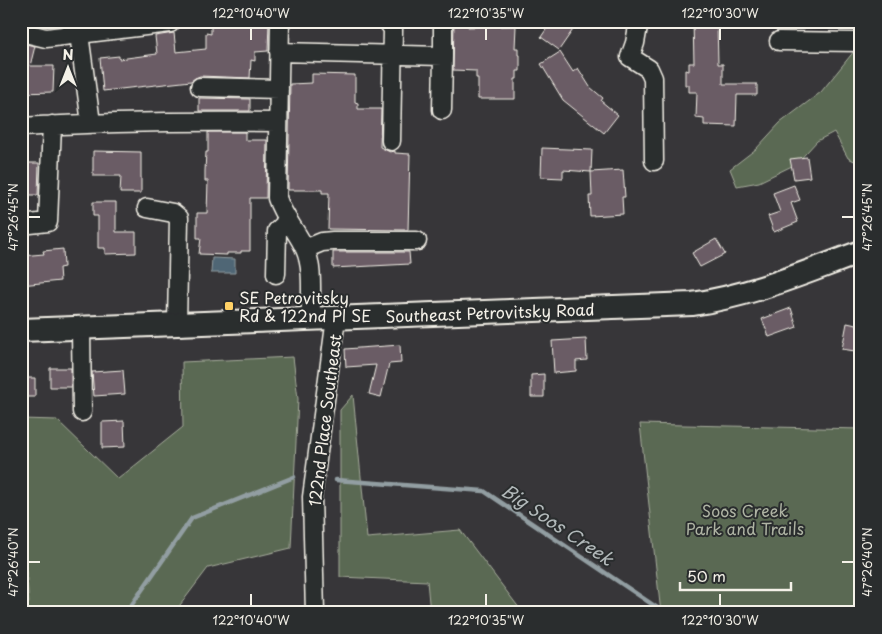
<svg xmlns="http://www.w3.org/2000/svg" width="882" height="634" viewBox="0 0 882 634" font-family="'Playpen Sans',sans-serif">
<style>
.green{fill:#5a6952;stroke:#a7ad9d}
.water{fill:#506674;stroke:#929ea2}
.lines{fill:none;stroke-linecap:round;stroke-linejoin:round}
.stream{stroke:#929ea2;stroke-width:4.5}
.building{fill:#6b5b65;stroke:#f4f1e8}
.minor-casing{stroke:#f4f1e8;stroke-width:21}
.major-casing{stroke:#f4f1e8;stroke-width:26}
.minor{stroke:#2a2d2e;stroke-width:18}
.major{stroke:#2a2d2e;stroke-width:22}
.ticks{fill:none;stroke:#f4f1e8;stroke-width:2}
.poi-dot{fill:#ffd166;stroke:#2a2d2e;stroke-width:2}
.labels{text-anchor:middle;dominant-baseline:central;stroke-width:4;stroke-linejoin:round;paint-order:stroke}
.poi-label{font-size:16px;fill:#f4f1e8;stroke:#2a2d2e;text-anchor:start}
.street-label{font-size:16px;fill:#f4f1e8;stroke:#2a2d2e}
.park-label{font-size:16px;fill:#afb4a4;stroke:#2a2d2e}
.water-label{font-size:18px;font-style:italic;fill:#b2b9ba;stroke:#2a2d2e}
.neatline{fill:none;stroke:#f4f1e8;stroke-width:2}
.ticks-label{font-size:12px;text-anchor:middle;fill:#f4f1e8}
</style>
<rect width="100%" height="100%" fill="#373639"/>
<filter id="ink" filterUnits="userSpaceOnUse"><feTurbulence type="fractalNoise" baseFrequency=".02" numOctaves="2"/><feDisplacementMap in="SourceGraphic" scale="10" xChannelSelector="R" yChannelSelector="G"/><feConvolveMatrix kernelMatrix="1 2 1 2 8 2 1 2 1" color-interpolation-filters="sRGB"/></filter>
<g filter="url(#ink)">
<path class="green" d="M861,35V164L848,158L834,132L817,141L796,164L759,182L737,186L730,169L756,149L780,123L821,92L855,50Z
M293,357L298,399L291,548L208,568L174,613H21V604L29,603L21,511V419L57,420L118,479L183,427L182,362Z
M353,395L367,538L460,530L523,613H430L427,581L340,577V410Z
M640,424L861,429V613H661Z"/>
<path class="water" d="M212,258L235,259V273H211Z"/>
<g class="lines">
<path class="stream" d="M336,480L484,491L665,613
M126,613L192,518L294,477"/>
</g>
<path class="building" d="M211,21H269L268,51L255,52V61L251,60L250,78L200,76L195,78L191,81L103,91L100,58L119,56V59L157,54L155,36L174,33L176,52L206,49V33L211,34Z
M454,21H468V27L516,26L515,48H518V55H520V71H517V79H515V99H478V78H476V71L453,70Z
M552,21H579L559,50L541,37Z
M693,21H717L718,64H723V84H757V95H737L736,126L704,125V119L696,118L697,92H689V85H685V70L689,71V63H694Z
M21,43L35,46L30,66H54L53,92L21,93Z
M560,52L573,72L578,68L590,87L603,98L601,101L618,115L604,133L563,100L541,64Z
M312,74L355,75V102L358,103V109H381L380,147L390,152L395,151V153L410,154L408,230L328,229L329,193H322V190H288L290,84L312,83Z
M199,98L250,99V111H199Z
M208,132H245V140H267L266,198H250V251H241V253H227V255L199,254L201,238H197V213H207L208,181H205V171L206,152H208Z
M542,148L592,150L591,172L563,170V178L541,177Z
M93,151L141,152V193H120L121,176H93Z
M807,157L810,177L794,179L790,159Z
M24,163H39L38,195H23Z
M623,170L625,197H622L623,214L590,216L589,196H592L591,172Z
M794,185L800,200L791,203L798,222L774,232L768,216L780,212L773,193Z
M93,202H116V232H136V253L105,254V248H98V216H93Z
M716,239L725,254L700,267L692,253Z
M63,249L64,267L59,268L60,281L21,285V256L44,254L43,251Z
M333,252H409L410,264L333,268Z
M791,308L797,327L769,337L762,319Z
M847,323L861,326V352L842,349Z
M586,339L587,360L576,361V371L554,373L552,341Z
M400,345L401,363L389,364L381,397L369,394L376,365L346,367L345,349Z
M50,368H71V387H50Z
M123,370L125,394L94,396L92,372Z
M544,374V397H531V375Z
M21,378H35V397H21Z
M124,421L125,447L102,448V422Z"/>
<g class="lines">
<g class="minor-casing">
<path id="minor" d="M280,21L277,198C283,217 297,231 305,249C314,269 310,297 311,319
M387,21L393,29L391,141
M639,21L635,43L630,57L649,69L653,78L654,161
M21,32L46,38L170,23L171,21
M79,34L91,123
M779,41L861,42
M279,52L443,56V21
M200,87L279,89
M442,110L443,56
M21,127C107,122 192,121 278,122
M147,208L173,213L179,218L177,324
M21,225L48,222L52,125
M305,249L322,242L333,241H417
M276,274L277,231L288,221
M81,328L82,412
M315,613L312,497L336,318"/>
</g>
<g class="major-casing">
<path id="major" d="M21,330L692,304C750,296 806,272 861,252"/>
</g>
<use href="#minor" class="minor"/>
<use href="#major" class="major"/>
</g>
</g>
<path class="ticks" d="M251,28V40M486,28V40M720,28V40M28,217H40M842,217H854M28,562H40M842,562H854M251,594V606M486,594V606M720,594V606"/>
<rect class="poi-dot" x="224" y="301" width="10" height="10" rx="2.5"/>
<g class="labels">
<g class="poi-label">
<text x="239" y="297">SE Petrovitsky<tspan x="239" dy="18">Rd &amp; 122nd Pl SE</tspan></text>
</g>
<g class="street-label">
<text transform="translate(490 312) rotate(-2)">Southeast Petrovitsky Road</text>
<text transform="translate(324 420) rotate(-83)">122nd Place Southeast</text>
</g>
<g class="park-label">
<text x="745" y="510">Soos Creek<tspan x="745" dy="18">Park and Trails</tspan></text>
</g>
<g class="water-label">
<text transform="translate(558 524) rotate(34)">Big Soos Creek</text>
</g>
</g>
<rect width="882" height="634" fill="none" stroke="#2a2d2e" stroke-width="55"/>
<g transform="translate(68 68)" stroke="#2a2d2e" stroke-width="4" paint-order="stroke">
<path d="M0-4L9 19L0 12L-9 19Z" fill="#f4f1e8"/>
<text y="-8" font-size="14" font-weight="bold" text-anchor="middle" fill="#f4f1e8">N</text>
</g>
<path d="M680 582v8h111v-8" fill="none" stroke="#f4f1e8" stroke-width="2.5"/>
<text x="687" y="582" font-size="15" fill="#f4f1e8" stroke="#2a2d2e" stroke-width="4" paint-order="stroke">50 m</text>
<rect x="28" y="28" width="826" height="578" class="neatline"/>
<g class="ticks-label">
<text x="251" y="18">122°10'40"W</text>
<text x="486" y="18">122°10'35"W</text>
<text x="720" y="18">122°10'30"W</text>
<text transform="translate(14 217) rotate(-90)" y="4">47°26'45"N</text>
<text transform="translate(868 217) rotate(-90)" y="4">47°26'45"N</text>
<text transform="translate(14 562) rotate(-90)" y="4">47°26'40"N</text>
<text transform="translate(868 562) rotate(-90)" y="4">47°26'40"N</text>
<text x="251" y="625">122°10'40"W</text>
<text x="486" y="625">122°10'35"W</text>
<text x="720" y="625">122°10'30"W</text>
</g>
</svg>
